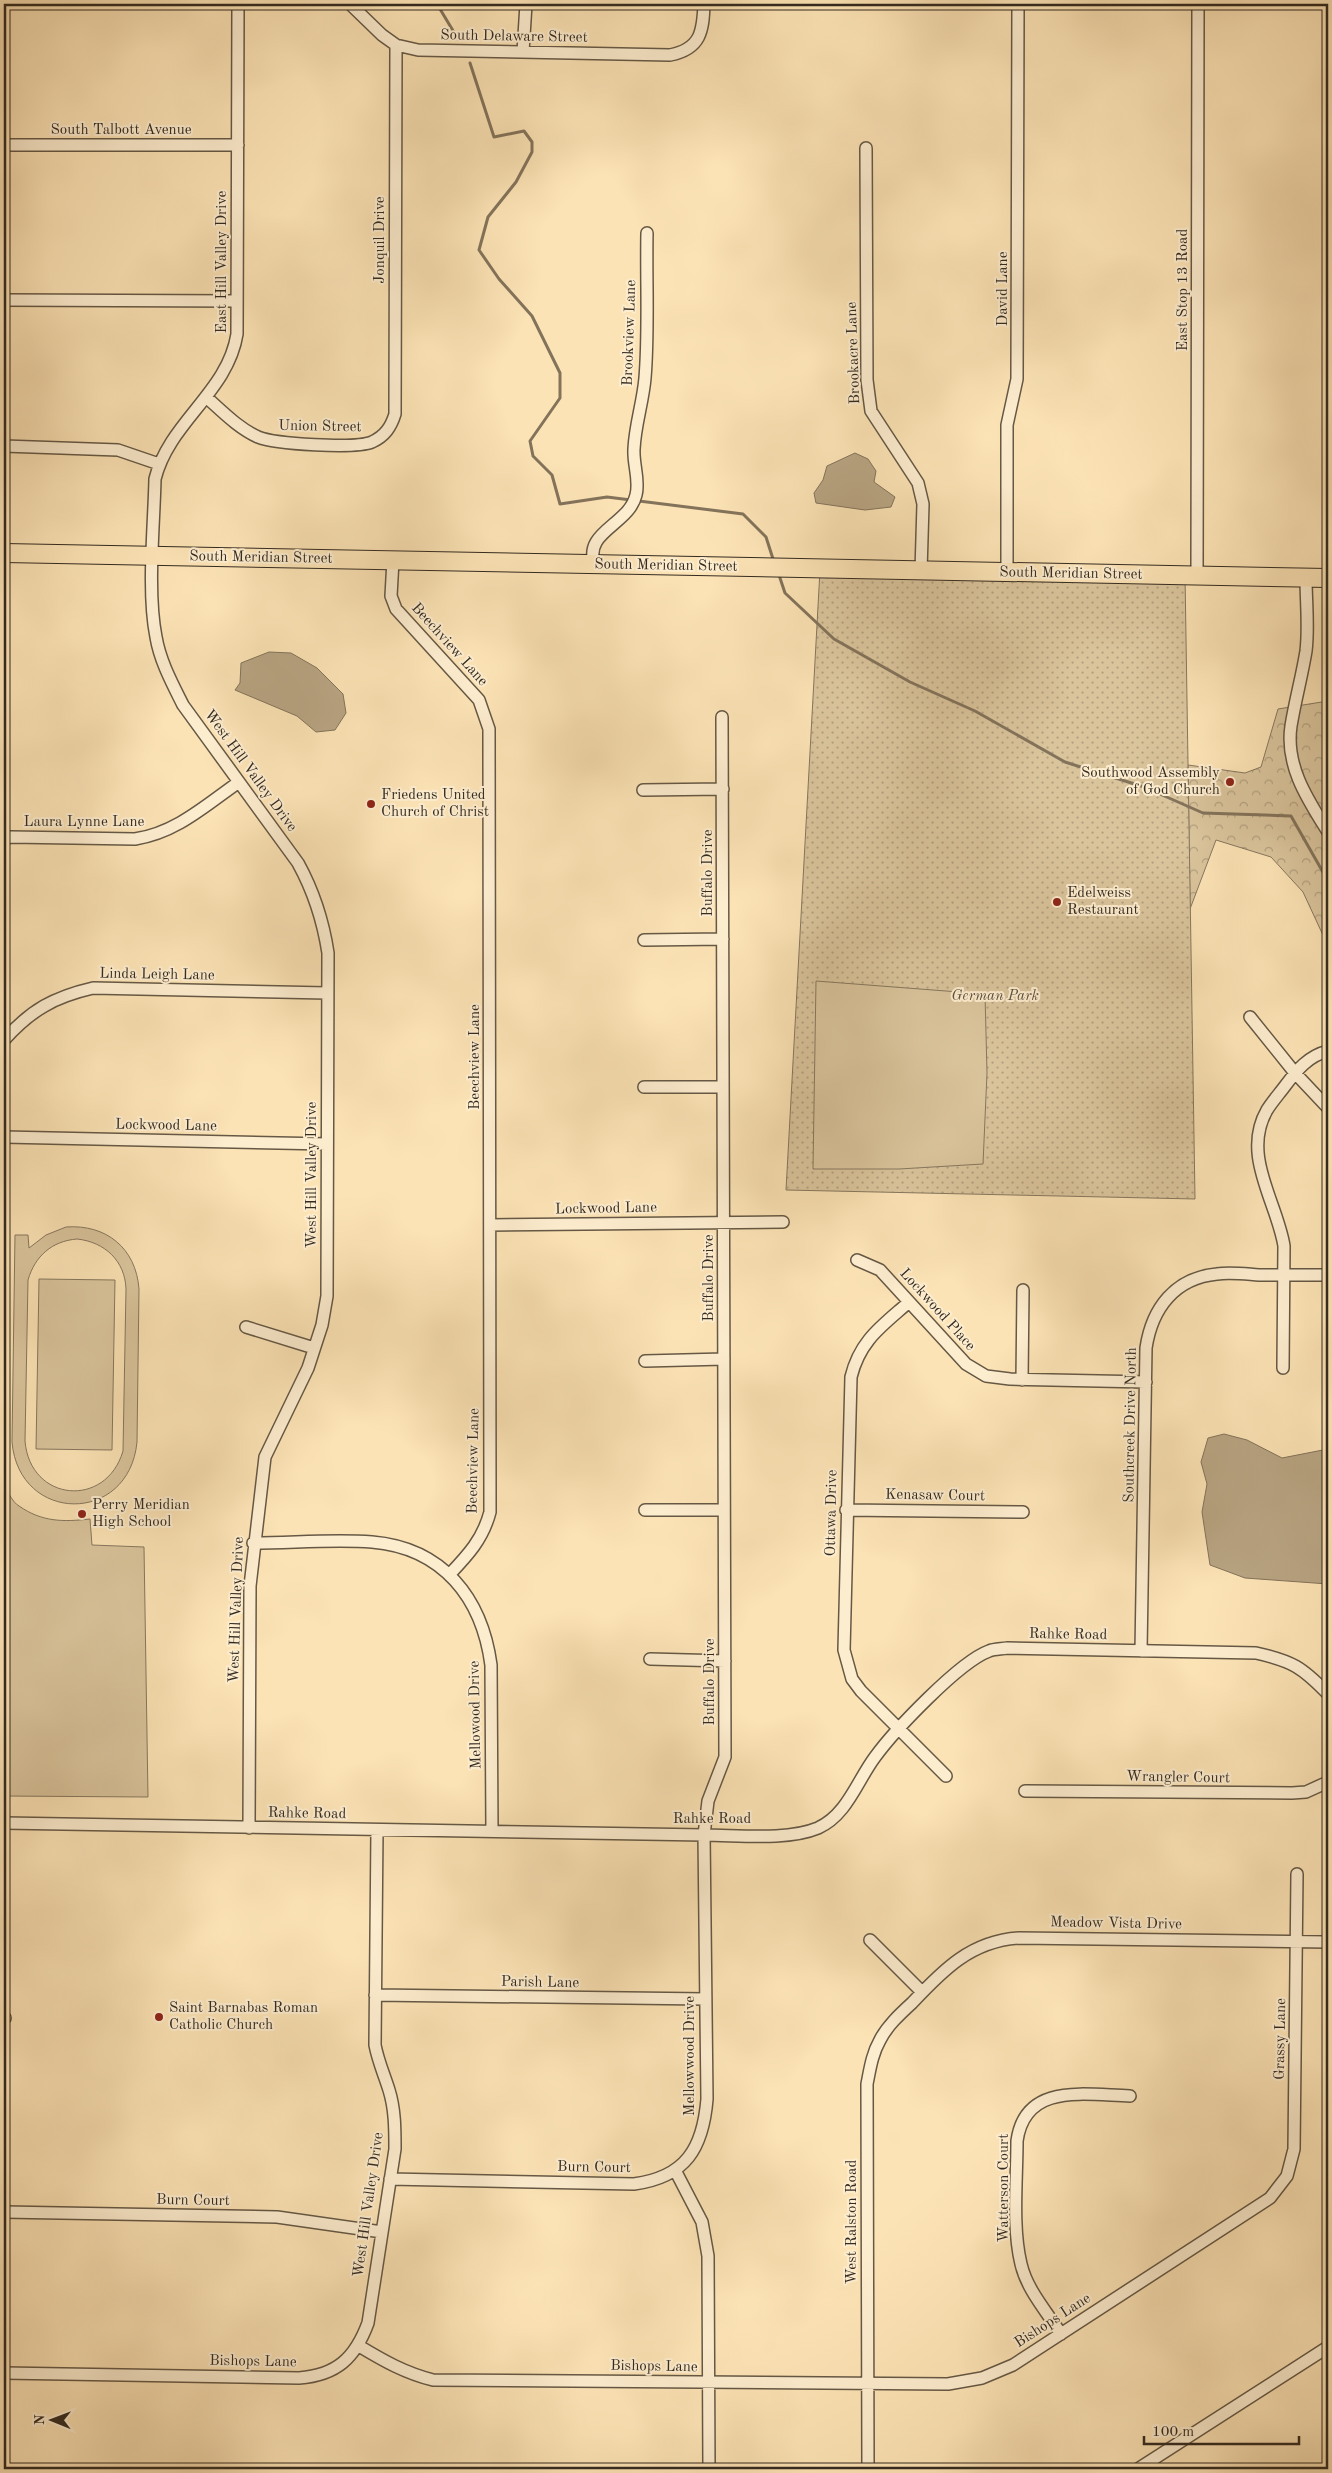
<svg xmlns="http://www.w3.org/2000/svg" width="1332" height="2473" viewBox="0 0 1332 2473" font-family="'Old Standard TT',serif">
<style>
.forest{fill:url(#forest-crowns);stroke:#86775e}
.park{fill:url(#park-dots);stroke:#86775e}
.pitch{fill:#dac49c;stroke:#86775e;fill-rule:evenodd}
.water{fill:#b8a482;stroke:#83735b}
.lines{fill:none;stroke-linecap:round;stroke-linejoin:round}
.stream{stroke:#83735b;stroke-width:3}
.minor-casing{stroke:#655845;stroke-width:14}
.primary-casing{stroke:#332a20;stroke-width:20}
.minor{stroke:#fdedcf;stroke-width:11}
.primary{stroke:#fce3b5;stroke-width:18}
.poi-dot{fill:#8f2418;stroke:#fdedcf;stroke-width:2}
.labels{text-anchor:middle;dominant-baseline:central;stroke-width:4;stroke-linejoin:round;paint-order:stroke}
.street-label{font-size:15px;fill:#332a20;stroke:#fdedcf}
.poi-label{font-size:15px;fill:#332a20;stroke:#fdedcf;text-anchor:start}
.park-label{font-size:15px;font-style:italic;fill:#5d503f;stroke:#fdedcf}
</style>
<defs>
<pattern id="forest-crowns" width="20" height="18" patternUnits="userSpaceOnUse" patternTransform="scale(1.25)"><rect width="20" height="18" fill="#dac49c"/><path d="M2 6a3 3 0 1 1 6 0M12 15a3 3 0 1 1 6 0" fill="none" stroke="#b19f7f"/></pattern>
<pattern id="park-dots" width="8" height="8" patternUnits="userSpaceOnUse" patternTransform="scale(1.25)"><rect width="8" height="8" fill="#dac49c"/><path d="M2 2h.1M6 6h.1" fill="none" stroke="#b19f7f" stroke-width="1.8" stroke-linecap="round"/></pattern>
</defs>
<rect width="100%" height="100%" fill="#fce3b5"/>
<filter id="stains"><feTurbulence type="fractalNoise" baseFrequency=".004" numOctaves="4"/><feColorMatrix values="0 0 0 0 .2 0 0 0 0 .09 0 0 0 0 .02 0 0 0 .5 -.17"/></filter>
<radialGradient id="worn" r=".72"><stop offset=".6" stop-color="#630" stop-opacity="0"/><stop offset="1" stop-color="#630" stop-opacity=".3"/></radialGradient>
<path class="forest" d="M1328,701V946L1303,892L1271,857L1216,840L1190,909L1188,765L1245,773L1261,767L1278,709Z"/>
<path class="park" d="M820,570L1185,575L1195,1199L786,1190Z"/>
<path class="pitch" d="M816,981L985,994L987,1073L983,1164L899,1169H813Z
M66,1227C106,1224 136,1248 139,1289L137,1442C129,1525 19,1524 12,1442L15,1235H28L29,1248L46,1235ZM77,1239C105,1242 125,1261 126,1289L123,1451C106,1509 30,1502 25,1441L28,1280C35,1256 52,1241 77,1239Z
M39,1279L115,1280L112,1450L36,1449Z
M4,1489C10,1493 12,1502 19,1506C42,1522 63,1522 90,1519L92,1545L144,1547L148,1797L4,1796Z"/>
<path class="water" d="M855,453L868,459L876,471L874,482L895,497L891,507L865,510L816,503L814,493L823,480L827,466Z
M269,652L291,653L317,668L343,694L346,713L335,730L316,732L297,716L235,690L240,683L241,663Z
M1224,1434L1247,1440L1282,1458L1328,1449V1584L1245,1578L1210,1565L1202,1512L1207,1484L1201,1462L1208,1438Z"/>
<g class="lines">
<path class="stream" d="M437,4L458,39
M470,63L494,137L524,131L532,142V152L516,182L488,217L479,250L499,279L532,316L560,373V398L530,441L533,456L552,475L560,504L607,497L743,514L766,537L774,562
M778,572L785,593L834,639L910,682L975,711L1065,762L1144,787L1203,813L1291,816L1328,881"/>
<g class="minor-casing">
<path id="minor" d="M238,4L237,334C228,392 169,422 155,479C154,526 147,592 156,637C160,661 172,683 183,705L298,863C314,892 323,920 328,953L327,1296L322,1325L308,1368L265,1457L250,1586L249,1828
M350,4L382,35L396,45L418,50L670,55C701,49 703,31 704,4
M523,52L526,4
M4,145H238
M866,148L867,380L871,411L918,483L923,504L921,571
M4,300L237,301
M206,397C222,411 238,428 258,437C275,444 355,449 372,442C385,436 391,427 395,414L396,45
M4,446L118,450L159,464
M393,560L391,596L396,609L479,700L489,729L490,1512C483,1539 468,1555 449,1575
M595,565C582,532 629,525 636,495C640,480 633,465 634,449C635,425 643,402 645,378C649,330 646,281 647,233
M1007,573V425L1017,379L1018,4
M1197,576L1198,4
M1306,578C1306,602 1309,627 1306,651C1302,676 1295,701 1291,726C1285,766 1308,800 1328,832
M643,790L723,789
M4,839L11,837L135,839C176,833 206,805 239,782
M644,940L723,939
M1250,1017L1295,1073L1328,1108
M4,1040C31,1010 54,997 93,988L327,993
M644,1087H723
M4,1137L327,1144
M490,1225L783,1222
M857,1260L880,1270L966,1364L986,1376L1010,1379L1146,1382
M909,1302C882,1326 860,1340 851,1377L844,1650L852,1679L861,1691L946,1776
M246,1327L314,1348
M645,1361L724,1359
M1283,1368L1284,1246C1277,1202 1241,1155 1267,1110C1272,1102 1279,1094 1285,1086C1297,1070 1308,1056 1328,1051
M1022,1380L1023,1290
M645,1510H724
M846,1510L1023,1512
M253,1543C292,1543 333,1539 372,1542C443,1548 482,1598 491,1665L492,1831
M1141,1651L1146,1348C1152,1308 1175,1278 1217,1274C1230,1272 1245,1274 1259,1275C1282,1275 1305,1275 1328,1275
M650,1659L725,1661
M1025,1791L1292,1793L1306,1792L1328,1782
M4,1823L704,1835C738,1835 787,1841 818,1828C847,1815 857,1781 875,1757C894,1731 959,1662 989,1651C994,1649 1002,1649 1007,1648L1256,1653C1292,1661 1302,1667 1328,1694
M870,1940L922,1992
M375,1995L706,1999
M4,2017L5,2018
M675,2170L702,2222L708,2256L709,2469
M390,2179L634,2184C686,2177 703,2148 707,2099L704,1835L708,1801L725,1757L722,717
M4,2212L277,2217L382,2232
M1061,2334C1047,2312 1027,2290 1021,2264C1012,2227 1017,2180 1017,2141C1025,2082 1085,2095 1130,2096
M359,2346C384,2361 405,2373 433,2380L948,2384L982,2378L1013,2365L1270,2198L1287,2176L1294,2149L1297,1874
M4,2373L299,2378C337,2375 355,2358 368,2323L395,2149C395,2129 395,2109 389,2090C384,2074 378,2061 375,2045L377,1830
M868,2469L867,2084C870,2069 872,2054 880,2040C887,2026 900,2014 912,2003C943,1970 971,1941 1019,1938L1328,1942
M1138,2469L1328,2347"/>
</g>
<g class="primary-casing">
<path id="primary" d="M4,553L1328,578"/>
</g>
<use href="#minor" class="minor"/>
<use href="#primary" class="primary"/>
</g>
<g class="poi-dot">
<circle cx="1230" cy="782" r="5"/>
<circle cx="371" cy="804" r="5"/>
<circle cx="1057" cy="902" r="5"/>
<circle cx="82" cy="1514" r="5"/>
<circle cx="159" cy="2017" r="5"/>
</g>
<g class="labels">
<g class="street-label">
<text transform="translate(514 37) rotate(1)">South Delaware Street</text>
<text x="121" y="130">South Talbott Avenue</text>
<text transform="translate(380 240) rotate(-90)">Jonquil Drive</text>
<text transform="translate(222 262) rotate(-90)">East Hill Valley Drive</text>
<text transform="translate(1003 289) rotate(-90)">David Lane</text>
<text transform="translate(1183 290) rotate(-90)">East Stop 13 Road</text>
<text transform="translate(630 333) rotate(-88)">Brookview Lane</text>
<text transform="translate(854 353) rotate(-92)">Brookacre Lane</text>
<text transform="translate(320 427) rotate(1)">Union Street</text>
<text transform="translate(261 558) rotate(1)">South Meridian Street</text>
<text transform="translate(666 566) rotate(1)">South Meridian Street</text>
<text transform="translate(1071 574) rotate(1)">South Meridian Street</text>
<text transform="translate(449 645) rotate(48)">Beechview Lane</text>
<text transform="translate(250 771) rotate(54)">West Hill Valley Drive</text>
<text x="84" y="822">Laura Lynne Lane</text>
<text transform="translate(708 873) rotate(-90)">Buffalo Drive</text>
<text transform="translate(157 975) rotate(1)">Linda Leigh Lane</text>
<text transform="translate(475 1057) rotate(-90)">Beechview Lane</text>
<text transform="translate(166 1126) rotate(1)">Lockwood Lane</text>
<text transform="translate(312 1175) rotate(-90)">West Hill Valley Drive</text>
<text transform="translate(606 1209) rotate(-1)">Lockwood Lane</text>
<text transform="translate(709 1278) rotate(-90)">Buffalo Drive</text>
<text transform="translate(937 1310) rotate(48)">Lockwood Place</text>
<text transform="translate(1131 1425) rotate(-89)">Southcreek Drive North</text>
<text transform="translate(474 1461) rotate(-89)">Beechview Lane</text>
<text transform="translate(935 1496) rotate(1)">Kenasaw Court</text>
<text transform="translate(832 1513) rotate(-89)">Ottawa Drive</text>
<text transform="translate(237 1610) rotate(-88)">West Hill Valley Drive</text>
<text transform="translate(1068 1635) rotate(1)">Rahke Road</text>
<text transform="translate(710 1682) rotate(-90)">Buffalo Drive</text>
<text transform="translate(476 1715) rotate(-91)">Mellowood Drive</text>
<text transform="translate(1178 1778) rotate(1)">Wrangler Court</text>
<text transform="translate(307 1814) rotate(1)">Rahke Road</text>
<text x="712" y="1819">Rahke Road</text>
<text transform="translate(1116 1924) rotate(1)">Meadow Vista Drive</text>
<text transform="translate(540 1983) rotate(1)">Parish Lane</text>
<text transform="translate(1281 2039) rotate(-89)">Grassy Lane</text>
<text transform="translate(690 2056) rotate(-90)">Mellowwood Drive</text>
<text transform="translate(594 2168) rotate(1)">Burn Court</text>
<text transform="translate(1004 2188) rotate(-90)">Watterson Court</text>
<text transform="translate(193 2201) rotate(1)">Burn Court</text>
<text transform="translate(369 2205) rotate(-82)">West Hill Valley Drive</text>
<text transform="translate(852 2222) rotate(-90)">West Ralston Road</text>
<text transform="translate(1053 2321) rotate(-33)">Bishops Lane</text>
<text transform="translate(253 2362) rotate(1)">Bishops Lane</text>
<text transform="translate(654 2367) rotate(1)">Bishops Lane</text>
</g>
<g class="poi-label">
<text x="1220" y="773" text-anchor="end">Southwood Assembly<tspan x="1220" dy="17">of God Church</tspan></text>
<text x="381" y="795">Friedens United<tspan x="381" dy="17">Church of Christ</tspan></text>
<text x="1067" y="893">Edelweiss<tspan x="1067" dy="17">Restaurant</tspan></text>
<text x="92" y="1505">Perry Meridian<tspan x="92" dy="17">High School</tspan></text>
<text x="169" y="2008">Saint Barnabas Roman<tspan x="169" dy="17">Catholic Church</tspan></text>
</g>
<g class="park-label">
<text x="995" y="996">German Park</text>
</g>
</g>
<rect width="1332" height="2473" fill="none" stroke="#fce3b5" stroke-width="20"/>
<rect x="5" y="5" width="1322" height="2463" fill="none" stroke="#332a20" stroke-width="2.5"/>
<rect x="10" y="10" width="1312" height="2453" fill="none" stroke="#332a20"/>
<g transform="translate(52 2420) rotate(271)" stroke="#fdedcf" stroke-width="4" paint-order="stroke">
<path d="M0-4L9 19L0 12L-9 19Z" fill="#332a20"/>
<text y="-8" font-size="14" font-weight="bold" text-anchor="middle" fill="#332a20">N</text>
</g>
<path d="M1144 2436v8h155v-8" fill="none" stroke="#332a20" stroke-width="2.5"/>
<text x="1152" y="2436" font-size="15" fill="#332a20" stroke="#fdedcf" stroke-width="4" paint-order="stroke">100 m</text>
<rect width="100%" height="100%" filter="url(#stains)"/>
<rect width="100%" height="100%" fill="url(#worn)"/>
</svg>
